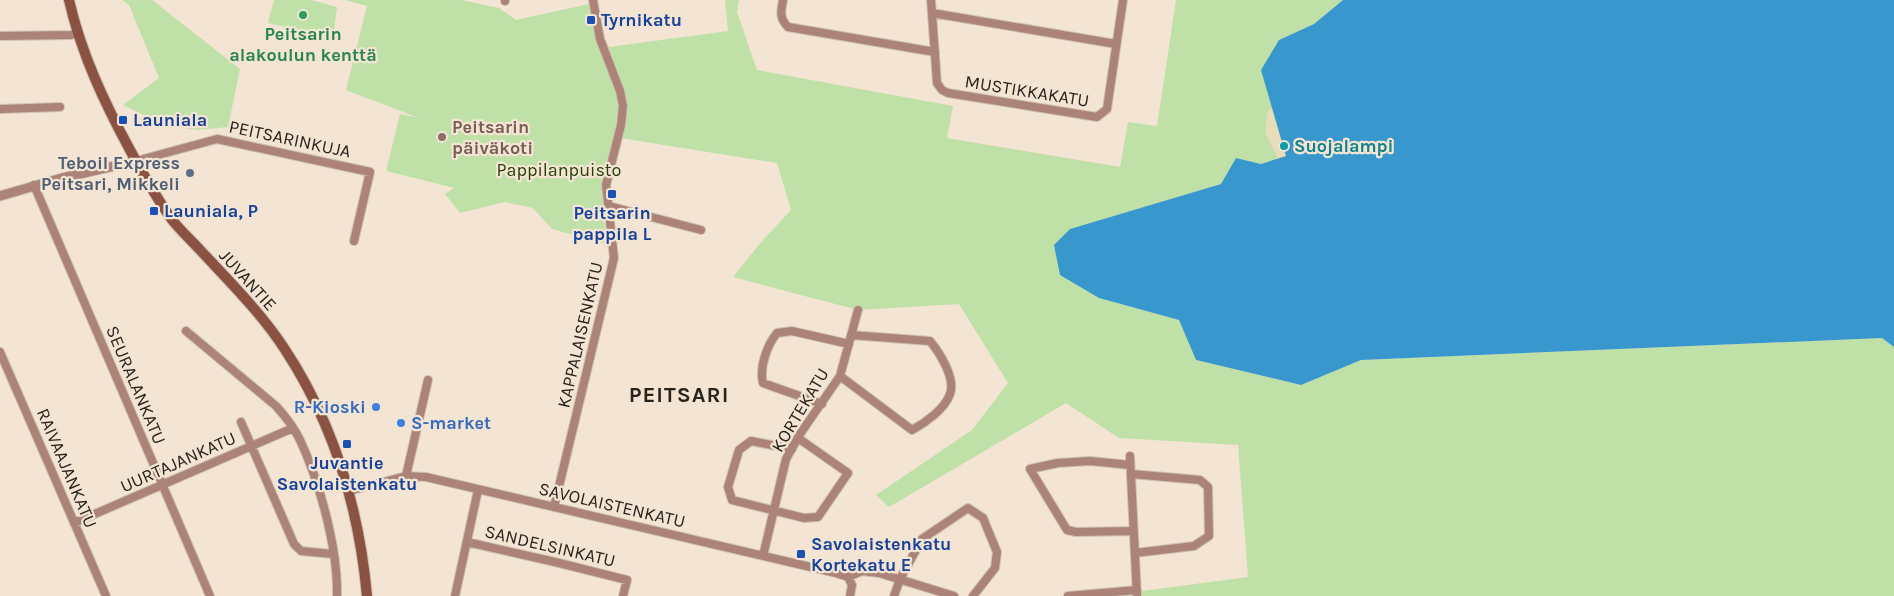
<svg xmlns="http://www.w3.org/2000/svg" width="1894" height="596" viewBox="0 0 1894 596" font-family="Karla,sans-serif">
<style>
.green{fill:#bfe1a7}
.sand{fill:#e7ddb8}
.water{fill:#3898ce}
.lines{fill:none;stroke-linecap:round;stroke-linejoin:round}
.minor-casing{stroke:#cec1b2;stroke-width:10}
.tertiary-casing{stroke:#cec1b2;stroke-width:11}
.secondary-casing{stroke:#cec1b2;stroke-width:12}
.minor{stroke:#ab8377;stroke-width:8}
.tertiary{stroke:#ab8377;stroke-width:9}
.secondary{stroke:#8b5241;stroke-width:10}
.leisure-dot{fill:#2e9e5b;stroke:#f3e4d3;stroke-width:2}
.transit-dot{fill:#1a4fb4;stroke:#f3e4d3;stroke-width:2}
.education-dot{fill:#8d6e63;stroke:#f3e4d3;stroke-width:2}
.culture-dot{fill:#0f9aa8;stroke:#f3e4d3;stroke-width:2}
.service-dot{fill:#5c6f8a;stroke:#f3e4d3;stroke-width:2}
.shop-dot{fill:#3f7fe0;stroke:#f3e4d3;stroke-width:2}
.labels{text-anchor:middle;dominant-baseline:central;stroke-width:4.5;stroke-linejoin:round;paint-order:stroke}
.transit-label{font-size:18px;font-weight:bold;fill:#164399;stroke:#f3e4d3;text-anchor:start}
.leisure-label{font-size:18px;font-weight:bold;fill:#27864d;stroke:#f3e4d3}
.street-label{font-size:18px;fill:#28231d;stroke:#f3e4d3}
.education-label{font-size:18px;font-weight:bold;fill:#785e54;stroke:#f3e4d3;text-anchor:start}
.culture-label{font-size:18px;font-weight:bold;fill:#0d838f;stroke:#f3e4d3;text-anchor:start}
.service-label{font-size:18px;font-weight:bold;fill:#4e5e75;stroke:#f3e4d3;text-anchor:end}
.park-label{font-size:18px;fill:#264207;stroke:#f3e4d3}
.shop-label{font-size:18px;font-weight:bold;fill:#366cbe;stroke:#f3e4d3;text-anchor:end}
.district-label{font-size:22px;font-weight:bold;letter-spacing:1px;fill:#28231d;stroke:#f3e4d3}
</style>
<rect width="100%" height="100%" fill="#f3e4d3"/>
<path class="green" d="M122,0H152L240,69L228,127L197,130L164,125L123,105L159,78L129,5Z
M274,0H311L337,7L333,38L268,23Z
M345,0H461L499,8L516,20L589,4L609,47L728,31L725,0H739L737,12L757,70L953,106L947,138L1120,167L1128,122L1157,126L1176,0H1343L1314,24L1279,40L1286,156L1261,164L1236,158L1222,184L1070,229L1099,298L1179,320L1196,360L1301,385L1361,360L1882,338L1894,347V596H1142V591L1248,577L1238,445L1119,438L1066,403L889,507L876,495L972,430L1008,383L959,304L858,310L733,277L762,241L791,210L777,163L614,137L602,191L606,244L552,229L533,208L505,202L460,213L445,194L454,188L386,171L400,114L419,118L346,90L367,6Z"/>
<path class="sand" d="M1283,106L1304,161L1278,159L1265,132L1268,110Z"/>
<path class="water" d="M1343,0H1894V347L1882,338L1361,360L1301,385L1196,360L1179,320L1099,298L1060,275L1054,245L1070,229L1221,184L1236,158L1261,164L1286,156L1261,70L1279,40L1314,24Z"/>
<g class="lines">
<g class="minor-casing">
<path id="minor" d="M505,0V1
M783,0C781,11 779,18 788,27L935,52
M931,0L937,83L942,90L948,93L1097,117L1107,109L1123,0
M932,13L1116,44
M0,36L71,35L77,33
M0,109L60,107
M136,161L217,139L370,172L354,241
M34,185L210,596
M609,206L701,230
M186,331L276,406C285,416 294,427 300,440C320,483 338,549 337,596
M0,352L106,596
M840,376L912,430C925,423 945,409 950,394C956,378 939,352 930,341L851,335
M822,404L763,383C759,368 767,345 777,333L792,331L849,344
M241,422L294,544L301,551L333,554
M792,449L751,441L739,450L728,487L732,500L804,518L818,517L848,473L798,438
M1130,456L1137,596
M1130,465L1090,461L1058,463L1030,469L1067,530L1076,532L1134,531
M1131,474L1200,480L1208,487L1209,536L1194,546L1135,553
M406,476L428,380
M349,491L406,476L426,477L836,573L848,577L852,585L850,596
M554,507L614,258L606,185L621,125L623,106L620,91L600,39L593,0
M74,523L293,428
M467,542L555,562L627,580L623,596
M763,556L786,459L800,434L840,376L858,310
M848,577L862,571L879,573L954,596
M455,596L478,490
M894,596L900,579L922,539L968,508L983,518L997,552L995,568L973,596
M1068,596L1137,590"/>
</g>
<g class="tertiary-casing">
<path id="tertiary" d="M0,196L62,178L136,161"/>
</g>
<g class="secondary-casing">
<path id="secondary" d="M69,0C81,53 104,102 130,150C143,174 156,198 173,221C181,231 192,241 201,251C230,282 261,313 284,348C333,422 359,508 367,596"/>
</g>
<use href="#minor" class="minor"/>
<use href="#tertiary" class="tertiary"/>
<use href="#secondary" class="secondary"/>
</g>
<circle class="leisure-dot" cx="303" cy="15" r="5"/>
<g class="transit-dot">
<rect x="586" y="15" width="10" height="10" rx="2.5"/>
<rect x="118" y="115" width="10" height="10" rx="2.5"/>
<rect x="607" y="189" width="10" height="10" rx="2.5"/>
<rect x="149" y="206" width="10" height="10" rx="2.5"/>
<rect x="342" y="439" width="10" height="10" rx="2.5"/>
<rect x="796" y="549" width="10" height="10" rx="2.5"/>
</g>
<circle class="education-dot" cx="442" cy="137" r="5"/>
<circle class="culture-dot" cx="1284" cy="146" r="5"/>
<circle class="service-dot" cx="190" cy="173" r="5"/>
<g class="shop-dot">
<circle cx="376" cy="407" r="5"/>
<circle cx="401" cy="423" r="5"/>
</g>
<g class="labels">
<g class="transit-label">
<text x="601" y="20">Tyrnikatu</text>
<text x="133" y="120">Launiala</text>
<text x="164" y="211">Launiala, P</text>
<text x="612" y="213" text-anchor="middle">Peitsarin<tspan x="612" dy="21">pappila L</tspan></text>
<text x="347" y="463" text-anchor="middle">Juvantie<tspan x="347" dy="21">Savolaistenkatu</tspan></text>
<text x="811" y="544">Savolaistenkatu<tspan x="811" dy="21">Kortekatu E</tspan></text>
</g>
<g class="leisure-label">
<text x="303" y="34">Peitsarin<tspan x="303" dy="21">alakoulun kenttä</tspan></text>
</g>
<g class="street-label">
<text transform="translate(1027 91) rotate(9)">MUSTIKKAKATU</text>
<text transform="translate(290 139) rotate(12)">PEITSARINKUJA</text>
<text transform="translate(248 280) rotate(48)">JUVANTIE</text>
<text transform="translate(580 335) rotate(-77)">KAPPALAISENKATU</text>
<text transform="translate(136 385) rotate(67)">SEURALANKATU</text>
<text transform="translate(800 410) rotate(-59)">KORTEKATU</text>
<text transform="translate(178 462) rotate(-24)">UURTAJANKATU</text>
<text transform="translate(67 468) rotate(67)">RAIVAAJANKATU</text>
<text transform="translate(612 505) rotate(13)">SAVOLAISTENKATU</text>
<text transform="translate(550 546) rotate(13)">SANDELSINKATU</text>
</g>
<g class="education-label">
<text x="452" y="127">Peitsarin<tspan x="452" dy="21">päiväkoti</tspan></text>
</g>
<g class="culture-label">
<text x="1294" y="146">Suojalampi</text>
</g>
<g class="service-label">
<text x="180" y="163">Teboil Express<tspan x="180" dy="21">Peitsari, Mikkeli</tspan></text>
</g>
<g class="park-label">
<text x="559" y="170">Pappilanpuisto</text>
</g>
<g class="shop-label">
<text x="366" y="407">R-Kioski</text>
<text x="411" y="423" text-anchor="start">S-market</text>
</g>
<g class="district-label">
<text x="679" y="395">PEITSARI</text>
</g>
</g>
</svg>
